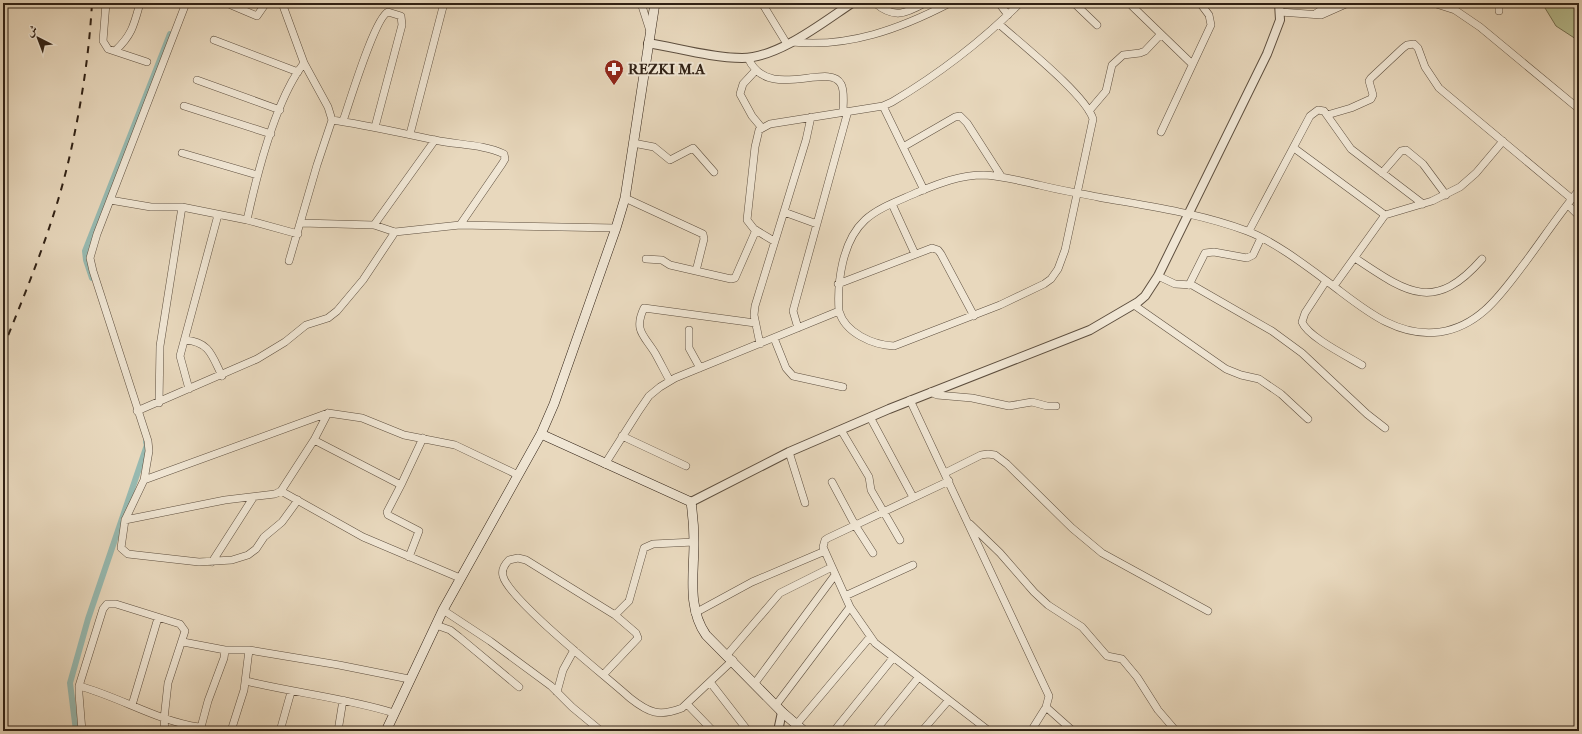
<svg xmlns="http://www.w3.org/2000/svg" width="1582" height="734" viewBox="0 0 1582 734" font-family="'IM FELL French Canon',Amiri,serif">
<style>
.green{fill:#b7be90;stroke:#747052}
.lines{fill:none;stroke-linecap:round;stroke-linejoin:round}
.canal{stroke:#97bab1;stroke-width:6}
.minor-casing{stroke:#5e4f3f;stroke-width:8}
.tertiary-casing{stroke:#5e4f3f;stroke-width:10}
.secondary-casing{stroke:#302115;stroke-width:10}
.minor{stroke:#f0e6d4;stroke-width:7}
.tertiary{stroke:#f0e6d4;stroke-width:8}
.secondary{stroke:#f0e6d4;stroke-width:9}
.rail{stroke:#302115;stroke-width:2;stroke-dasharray:7 7;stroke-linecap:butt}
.labels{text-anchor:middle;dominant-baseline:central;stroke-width:4;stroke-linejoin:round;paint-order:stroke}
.poi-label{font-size:15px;font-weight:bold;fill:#302115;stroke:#f0e6d4;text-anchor:start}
</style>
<rect width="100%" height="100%" fill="#e8d8bd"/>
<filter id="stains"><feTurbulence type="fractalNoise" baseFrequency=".005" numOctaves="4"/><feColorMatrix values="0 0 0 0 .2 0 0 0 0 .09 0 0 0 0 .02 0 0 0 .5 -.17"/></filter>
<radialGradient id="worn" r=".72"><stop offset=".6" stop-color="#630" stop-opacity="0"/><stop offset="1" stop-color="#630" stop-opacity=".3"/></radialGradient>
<path class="green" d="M1542,3H1579V41L1556,26Z"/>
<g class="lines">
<path class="canal" d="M92,278L86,260L85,251L170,34
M76,731L70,683L88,619L147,445L146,442"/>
<g class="minor-casing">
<path id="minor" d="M106,3L103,41L108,49L147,62
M282,3L304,63L328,107L332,120L317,165L289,261
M641,3L650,31
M762,3L787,44
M875,3C894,19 905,14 925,3
M999,3L1008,15
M1074,3L1097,25
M1433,3L1455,10L1480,27L1579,109
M231,5L257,16L266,3
M1132,6L1191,63
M1499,11V3
M1280,12L1321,15L1348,3
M1315,14L1332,3
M214,40L298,72
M792,42C848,48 900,29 950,3
M115,51C132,35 134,25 140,3
M748,58C768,103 829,61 841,84C845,91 843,104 843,112
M756,70L743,84L740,94L752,116L762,128
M197,80L280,110
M184,106L271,134
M883,106L924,190
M1089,111L1106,91L1112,65L1123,55L1140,53L1145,51L1161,34
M1327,115L1351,108L1371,99L1373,95L1369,81L1371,78L1403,48L1407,45L1414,44L1418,48L1425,67L1439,88L1572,199
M332,120C367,125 400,133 435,140C457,145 483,144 504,154L505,159L502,164L460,225
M343,121C349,104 375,17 388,12L401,16L402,25L375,127
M1161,132L1211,25L1209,15L1200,3
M410,134L444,3
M633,143L654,147L670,160L693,148L714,172
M903,147L955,117L960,116L967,123L1001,176
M1294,148L1385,215
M182,153L257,175
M1382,173L1401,151L1406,150L1423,164L1446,195
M625,198L703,234L704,239L696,271L731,279L735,278L756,230
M110,200L151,207H182L247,220L298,234
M892,204L915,254
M1568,205L1579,216
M784,212L817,224
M247,220C257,174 275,100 304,63
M301,223L374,225L395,232L460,225L616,228
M374,225L435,140
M1249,231L1310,116L1318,110L1324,111L1351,149L1423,204
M774,241L754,229L747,220L755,147L759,130L770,124L883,106L892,102C939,74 981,42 1020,3
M1355,258C1406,292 1434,314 1482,259
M646,259L662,260L670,265L696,271
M1158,276L1175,284L1192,285L1272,331L1302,353L1367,414L1385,428
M1326,281L1305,313L1302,322C1308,337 1347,356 1362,365
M838,284L932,248L938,250L941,254L974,316
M1189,285L1205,253L1214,252L1247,258L1253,255L1261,238
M1334,286L1385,215L1432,201L1460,187L1476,173L1503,141
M1134,305L1226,369L1241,375L1259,379L1281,394L1308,419
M839,311C837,283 842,241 865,220C879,207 901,200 918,192C940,183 960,175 984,175C1003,176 1021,181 1039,185C1058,190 1078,193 1098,197C1147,206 1199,213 1247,231C1274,241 1309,268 1332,285C1364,309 1397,338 1440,332C1480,326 1501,294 1524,264C1542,240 1559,214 1579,190
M798,328L793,311L796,300L848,111
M689,330V348L700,368
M774,338L786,368L793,376L843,387
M185,340C210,342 212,356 222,376
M760,344L754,315L755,306L806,140L811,117
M670,381C665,372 660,362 655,353C645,336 633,331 644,308L755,323
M189,389L180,356L218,215
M931,392L937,395L972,398L1009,406L1032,402L1047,406H1056
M910,400L1049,696L1046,707L1031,731
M159,403L160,346L182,207
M137,411L257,359L285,342L306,325L328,318L337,311L363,280L395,232
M870,417L913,497
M841,430L869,477L871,490L900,540
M622,436L686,466
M314,440L401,485L423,438
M789,452L805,503
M605,464L638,412L649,396L660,387L675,378L839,311C845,333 873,345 894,346L1000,305L1044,284L1051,279L1058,269L1065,250L1093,119C1086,95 1020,43 999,24
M945,473L981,455L988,454L995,455L1007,464L1072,528L1102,553L1208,611
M144,480L149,451L148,441L93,271L90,258L97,234L186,3
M949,481L828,538L825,540L823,547L850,607L875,643L989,731
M832,482L855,525L873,553
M401,485L387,512L388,515L419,531L409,557
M281,491L363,537L460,578
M298,500L282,522L264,537L256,549L248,555L232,560L199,562L128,554L121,548L125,520L144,480L328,413L362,418L404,435L455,445L518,475
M125,520L225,500L275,494L281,491L314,440L328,413
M970,524L1000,553L1034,592L1048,605L1082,627L1107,656L1122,659L1137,677L1158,710L1176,731
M694,542L653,544L644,548L629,601L615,615L526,560L518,558L509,560C505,564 501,569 503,576C509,600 607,677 630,698C649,713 659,717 682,708L733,660
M212,562L253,498
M845,596L913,565
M443,610L490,641L551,686L572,707L601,731
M695,613L752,582L825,551
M436,625L450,630L459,637L519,687
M183,642L225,650
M727,655L780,593L832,567
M604,674L638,638L636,633L615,615
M246,681C295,693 346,698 394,713
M710,682L748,731
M755,683L835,575
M79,686C120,697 157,721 199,727
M557,692L563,670L574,650
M687,704L713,731
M132,705L158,618
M776,705L850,607
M1046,707L1073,731
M796,725L870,637
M82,731L79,694V686L103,609L107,604H116L180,624L185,631L168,683L164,719L165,731
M200,731L208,701L224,658L225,650H249L339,665L409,679
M231,731L244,690L249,650
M280,731L291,692
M338,731L343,700
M834,731L893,658
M875,731L918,678
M922,731L948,701"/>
</g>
<g class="tertiary-casing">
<path id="tertiary" d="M648,43C678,48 712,58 742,58C778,58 822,23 852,3
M691,502L789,452L889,409L1090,330L1138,302L1145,296L1158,276L1267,54L1280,20L1279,3
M778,731L782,712"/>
</g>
<g class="secondary-casing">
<path id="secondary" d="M541,434L691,502C693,516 694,529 694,542C694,574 687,608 706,635L782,712L804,731
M386,731L443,610L541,434L554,404L616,228L625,198L655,3"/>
</g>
<use href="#minor" class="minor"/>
<use href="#tertiary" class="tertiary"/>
<use href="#secondary" class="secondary"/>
<path class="rail" d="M3,348C28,286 54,224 69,159C81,107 89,56 92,3"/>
</g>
<defs>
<g id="pharmacy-pin" transform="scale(1)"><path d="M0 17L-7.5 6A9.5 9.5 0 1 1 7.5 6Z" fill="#8f2418" stroke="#f0e6d4"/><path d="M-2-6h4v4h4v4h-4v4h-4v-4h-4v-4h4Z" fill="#fff"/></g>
</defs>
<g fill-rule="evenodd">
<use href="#pharmacy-pin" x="614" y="69"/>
</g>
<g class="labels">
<g class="poi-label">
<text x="628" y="69">REZKI M.A</text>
</g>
</g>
<rect width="1582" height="734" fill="none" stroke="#e8d8bd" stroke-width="16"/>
<rect x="4" y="4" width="1574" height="726" fill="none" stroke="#302115" stroke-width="2"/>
<rect x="8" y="8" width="1566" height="718" fill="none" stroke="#302115"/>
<g transform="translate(38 38) rotate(318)" stroke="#f0e6d4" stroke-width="3" paint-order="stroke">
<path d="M0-3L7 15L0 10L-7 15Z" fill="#302115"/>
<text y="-6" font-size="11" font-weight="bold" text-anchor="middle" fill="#302115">ش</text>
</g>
<rect width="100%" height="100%" filter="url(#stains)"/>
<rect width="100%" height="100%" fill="url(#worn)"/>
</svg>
